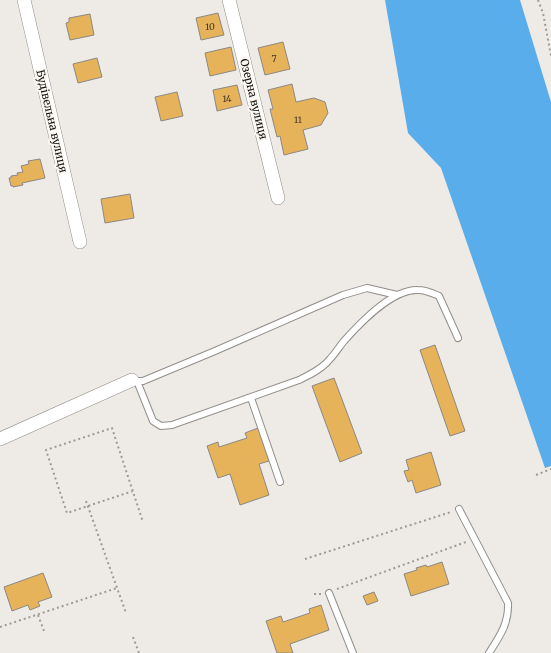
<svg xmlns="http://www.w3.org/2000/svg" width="551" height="653" viewBox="0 0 551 653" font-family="Merriweather,serif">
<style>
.water{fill:#5aadeb}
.building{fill:#e6b35b;stroke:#8b8883}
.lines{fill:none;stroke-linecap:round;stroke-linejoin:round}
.lane-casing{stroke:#928e89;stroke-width:8}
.street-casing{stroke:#928e89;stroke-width:14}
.path{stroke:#9d9a96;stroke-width:2;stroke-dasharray:2 3;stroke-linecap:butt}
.lane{stroke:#fff;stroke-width:6}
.street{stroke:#fff;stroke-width:13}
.labels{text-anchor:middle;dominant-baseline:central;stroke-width:4;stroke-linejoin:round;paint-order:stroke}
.number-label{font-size:9px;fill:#463921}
.street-label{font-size:11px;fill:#11100e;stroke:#fbf8f2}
</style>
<rect width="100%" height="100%" fill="#eeeae5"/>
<path class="water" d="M385,0H520L551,102V466L545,468L441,168L408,133Z"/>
<path class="building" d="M218,13L224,35L201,40L196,18Z
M90,14L94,35L70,40L66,23L69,22V18Z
M283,42L290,69L265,75L258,48Z
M231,47L236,70L210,76L205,53Z
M97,58L102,77L78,83L73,64Z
M292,84L296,102L314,98L325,102L328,113L321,125L303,130L308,149L284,155L280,136L277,137L270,109H273L268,90Z
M237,85L242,105L217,111L213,90Z
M177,92L183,116L161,121L155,97Z
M40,159L45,178L22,183L23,185L13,187V186H11L9,178H11V176L18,175L17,173L23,172L21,166L29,164L28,161Z
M130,194L134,218L105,223L101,199Z
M435,345L465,431L450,436L420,350Z
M334,378L362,453L340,462L312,386Z
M258,428L269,461L259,464L269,495L240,505L230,474L218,478L207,446L218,442L219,447L247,438L245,433Z
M431,452L441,485L416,493L412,480L408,482L404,471L409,470L406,460Z
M442,562L449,584L411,596L404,574L417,570L416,568L426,565L427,567Z
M43,573L52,597L38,602L40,606L30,610L28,605L12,611L4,587Z
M374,592L378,601L367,605L363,596Z
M321,605L329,630L290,644L293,653H277L266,621L281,616L283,622L310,613L309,609Z"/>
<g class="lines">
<g class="lane-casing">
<path id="lane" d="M134,381H143L215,351L343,295L367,288L397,295
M137,381L153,421L161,426L172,425L299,380C309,375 322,369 329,360C335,354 339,347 344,341C361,322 392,289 418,290C426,290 432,293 439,296L458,338
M251,398L280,482
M459,509L508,603C509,623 500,636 489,653
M329,593L353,653"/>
</g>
<g class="street-casing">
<path id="street" d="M24,0L80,242
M229,0L278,198
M0,439L132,380"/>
</g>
<path class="path" d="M538,0L543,13L551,56
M536,475L551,469
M133,491L67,513L46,450L112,428L143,522
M86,501L126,613
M305,559L451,512
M337,589L466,542
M314,594H322
M38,615L44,631
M0,627L117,588
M133,637L139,653"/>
<use href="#lane" class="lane"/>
<use href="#street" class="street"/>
</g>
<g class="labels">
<g class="number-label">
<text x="210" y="26">10</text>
<text x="274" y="58">7</text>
<text x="227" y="98">14</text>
<text x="298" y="119">11</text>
</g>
<g class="street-label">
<text transform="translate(254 99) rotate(76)">Озерна вулиця</text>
<text transform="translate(52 121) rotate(77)">Будівельна вулиця</text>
</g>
</g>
</svg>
